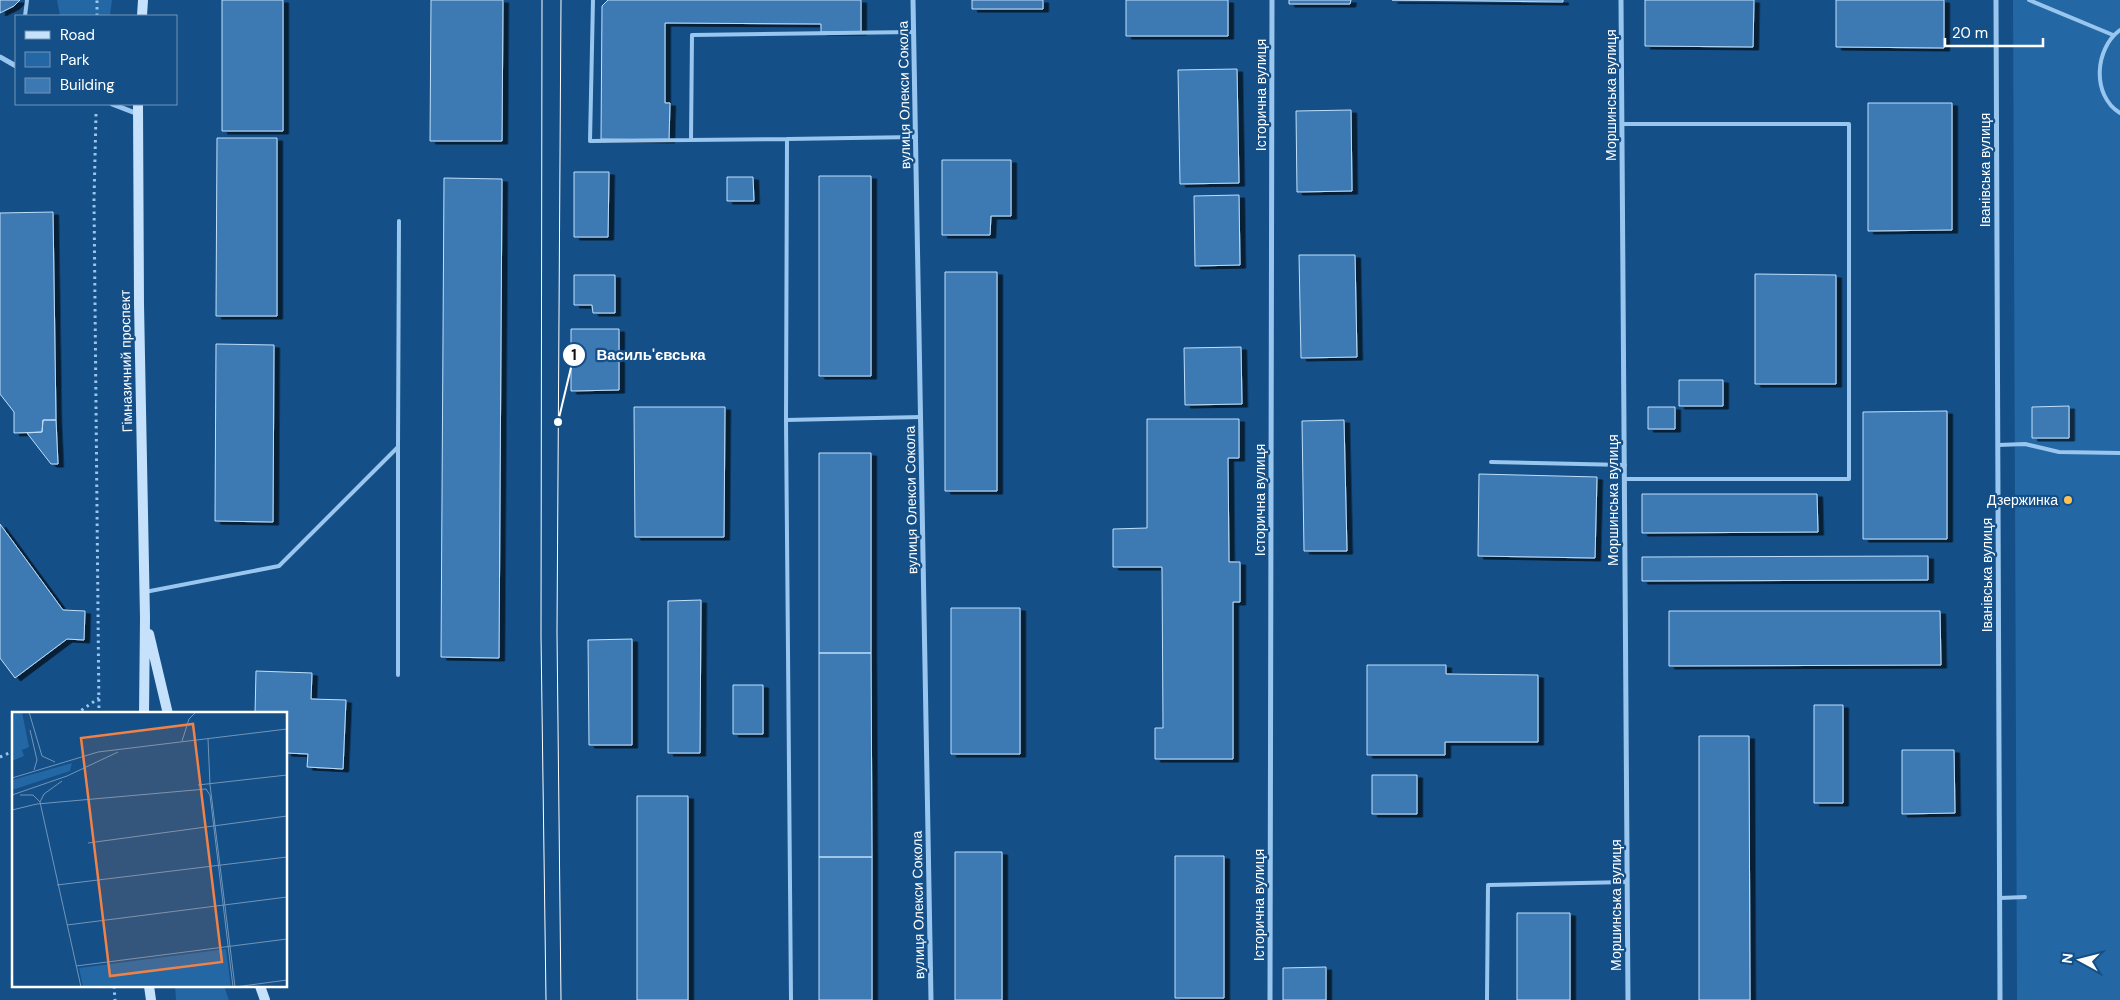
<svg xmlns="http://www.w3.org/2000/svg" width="2120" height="1000" viewBox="0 0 2120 1000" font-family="'DM Sans',sans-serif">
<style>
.green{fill:#2367a5}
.building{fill:#3c79b2;stroke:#bfdffb;filter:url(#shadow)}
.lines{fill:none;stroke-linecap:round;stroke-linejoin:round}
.path{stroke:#99c6ef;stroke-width:3;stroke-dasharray:2.5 4;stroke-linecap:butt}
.lane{stroke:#99c6ef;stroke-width:4}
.street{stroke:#99c6ef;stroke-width:5}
.secondary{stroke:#c6e1fb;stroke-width:10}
.tram{stroke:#fff;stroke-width:1}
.poi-dot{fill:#ffc257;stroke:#144f87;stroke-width:2}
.labels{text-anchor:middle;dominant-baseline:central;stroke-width:4.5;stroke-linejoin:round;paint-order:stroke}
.street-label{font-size:14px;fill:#fff;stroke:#144f87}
.poi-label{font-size:14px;fill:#fff;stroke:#144f87;text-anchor:end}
.inset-road{fill:none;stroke:#7295b7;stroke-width:1}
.view{fill:#ee8249;fill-opacity:0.15;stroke:#ee8249;stroke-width:2.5}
.inset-edge{fill:none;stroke:#fff;stroke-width:2.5}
.leader{fill:none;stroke:#fff;stroke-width:2}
.callout-dot{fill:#fff;stroke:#144f87;stroke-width:2}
.mark-label{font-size:15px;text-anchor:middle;font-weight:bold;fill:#111}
.callout-label{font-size:15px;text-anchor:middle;font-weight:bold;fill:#fff;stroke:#144f87;stroke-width:4.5;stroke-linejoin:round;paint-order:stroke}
</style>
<defs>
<filter id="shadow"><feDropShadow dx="5.5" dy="3" stdDeviation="0" flood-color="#0009"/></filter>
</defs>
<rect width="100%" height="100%" fill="#144f87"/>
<path class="green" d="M57,0H112L110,16H60Z
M2013,0H2120V1000H2017Z
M175,986H224L229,1000H176Z"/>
<path class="building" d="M0,0H20L14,6L0,13Z
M222,0H283V131H222Z
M431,0H503L502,141H430Z
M608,0H861V32H821V24L665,23V103H670L669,140L601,139L602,6Z
M972,0H1043V9H972Z
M1126,0H1228V36H1126Z
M1289,0H1351L1350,4H1289Z
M1392,0H1563V2Z
M1645,0H1754L1753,47L1645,46Z
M1836,0H1944V48L1836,47Z
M1237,69L1239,183L1180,184L1178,70Z
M1868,103H1952V230L1868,231Z
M1351,110L1352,191L1297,192L1296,111Z
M217,138H277V316H216Z
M942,160H1011V216H991L990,235H942Z
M574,172H609L608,237H574Z
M819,176H871V376H819Z
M727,177H753L754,201H727Z
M444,178L502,179L499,658L441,657Z
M1239,195L1240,265L1195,266L1194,196Z
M53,212L56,420H43L42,432L14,433V412L0,394V213Z
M1299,255H1355L1357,357L1301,358Z
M945,272H997V491H945Z
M1755,274L1836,275V384H1755Z
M574,275H615V313H593L592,305H574Z
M571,329H619V390L571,391Z
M216,344L274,345L273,522L215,521Z
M1241,347L1242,404L1185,405L1184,348Z
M1679,380H1723V406H1679Z
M2069,406V438H2032V407Z
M634,407H725L724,537H635Z
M1648,407H1675V429H1648Z
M1947,411V539H1863V412Z
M1147,419H1239V458H1228L1229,562H1240V602H1233V759H1155V728H1163L1162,567H1113V529L1147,528Z
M43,420H56L58,464H51L27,433L42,432Z
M1344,420L1347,551H1304L1302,421Z
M819,453H871V653H819Z
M1479,474L1597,477L1595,558L1478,556Z
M1642,494H1817L1818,532L1642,533Z
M0,524L63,610L85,611L84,640L67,639L15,678L0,658Z
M1928,556V580L1642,581V557Z
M701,600L700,753H668V601Z
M951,608H1020V754H951Z
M1669,611H1940L1941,665L1669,666Z
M632,639V745H589L588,640Z
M819,653H871L872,857H819Z
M1367,665H1446V674L1538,675V742H1445V755H1367Z
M256,671L312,673L311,699L346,700L343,769L307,767L308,754L286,753V714H255Z
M733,685H763V734H733Z
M1814,705H1843V803H1814Z
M1699,736H1749L1750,1000H1699Z
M1902,750H1954L1955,813L1902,814Z
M1372,775H1417V814H1372Z
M637,796H688V1000H637Z
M955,852H1002V1000H955Z
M1175,856H1224V998H1175Z
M819,857H872V1000H819Z
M1517,913H1570V1000H1517Z
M1326,967V1000H1283V968Z"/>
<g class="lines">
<path class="path" d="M97,16V0
M96,114L94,200L99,714
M76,714L99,698
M0,757L14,751
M114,986L115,1000"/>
<path class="lane" d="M593,0L590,141L787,139
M2029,0L2113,35
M25,16L27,0
M2120,30C2095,48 2091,95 2120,113
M1622,124H1849V479H1624
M691,139L692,35L914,32
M786,420L787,139L916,137
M1998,445L2025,444L2059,452L2120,453
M398,447L399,221
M1491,462L1625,465
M145,592L279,566L398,447V675
M2000,898L2025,897
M791,1000L786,420L921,417
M1487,1000L1488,885L1627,882"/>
<path class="street" d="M913,0L931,1000
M1621,0L1628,1000
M1996,0L2000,1000
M0,57L16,66
M112,104L138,114
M1270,1000L1272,0"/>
<path class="secondary" d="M142,16L143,0
M138,104L139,304L145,618L144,714
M149,634L168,714
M149,986L151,1000
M260,986L265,1000"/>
<path class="tram" d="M542,0L541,636L546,1000
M561,0L557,632L561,1000"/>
</g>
<circle class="poi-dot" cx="2068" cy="500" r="5"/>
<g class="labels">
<g class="street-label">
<text transform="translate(904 95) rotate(-91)">вулиця Олекси Сокола</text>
<text transform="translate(1261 95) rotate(-90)">Історична вулиця</text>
<text transform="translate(1611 95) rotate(-90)">Моршинська вулиця</text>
<text transform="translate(1985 170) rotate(-90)">Іванівська вулиця</text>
<text transform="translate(126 361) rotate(-91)">Гімназичний проспект</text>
<text transform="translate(911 500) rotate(-91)">вулиця Олекси Сокола</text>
<text transform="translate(1260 500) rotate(-90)">Історична вулиця</text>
<text transform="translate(1613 500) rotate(-90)">Моршинська вулиця</text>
<text transform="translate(1987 575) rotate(-90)">Іванівська вулиця</text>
<text transform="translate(918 905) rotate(-91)">вулиця Олекси Сокола</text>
<text transform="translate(1259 905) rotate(-90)">Історична вулиця</text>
<text transform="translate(1616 905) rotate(-90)">Моршинська вулиця</text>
</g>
<g class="poi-label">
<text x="2058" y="500">Дзержинка</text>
</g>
</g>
<g transform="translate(12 712)">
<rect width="275" height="275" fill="#144f87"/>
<path d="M0,0H10L17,35L10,38L12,44L0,49ZM60,51L58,59L0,78V68ZM214,237L219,275H71L67,256Z" fill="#2367a5"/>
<path class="inset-road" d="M17,0L30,44L43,50M18,18L25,48L22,58M196,27L198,73L223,275M170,29L177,7L184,0M0,66L86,40L275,17M186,73L275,63M0,83L55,64L106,40M8,83H21L28,90L32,82L50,69M28,90L69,275M0,98L25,92L194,77L198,83L221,275M76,131L275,104M45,173L275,145M55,213L275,185M64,254L275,227M223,275L275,268"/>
<path class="view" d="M181,12L210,250L98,264L69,26Z"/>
<rect width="275" height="275" class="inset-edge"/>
</g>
<path class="leader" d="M558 422L574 355"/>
<g class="callout-dot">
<circle cx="558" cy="422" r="5"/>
<circle cx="574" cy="355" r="12"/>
</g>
<g class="mark-label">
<text x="574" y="360">1</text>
</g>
<g class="callout-label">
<text x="651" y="360">Василь'євська</text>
</g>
<rect x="15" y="15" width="162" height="90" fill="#144f87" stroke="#7295b7"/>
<rect x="25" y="31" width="25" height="8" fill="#c6e1fb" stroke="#7295b7"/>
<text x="60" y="40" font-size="15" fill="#ffffff">Road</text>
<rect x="25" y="52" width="25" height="15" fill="#2367a5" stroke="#7295b7"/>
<text x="60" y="65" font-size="15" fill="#ffffff">Park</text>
<rect x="25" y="78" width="25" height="15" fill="#3c79b2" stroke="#7295b7"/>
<text x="60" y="90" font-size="15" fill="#ffffff">Building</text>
<g transform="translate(2080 960) rotate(277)" stroke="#144f87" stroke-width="4" paint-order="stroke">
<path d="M0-4L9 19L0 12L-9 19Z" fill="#ffffff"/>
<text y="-8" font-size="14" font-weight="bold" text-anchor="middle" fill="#ffffff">N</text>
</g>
<path d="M1945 38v8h98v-8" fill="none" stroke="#ffffff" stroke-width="2.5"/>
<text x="1952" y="38" font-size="15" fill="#ffffff" stroke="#144f87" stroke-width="4" paint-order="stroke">20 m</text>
</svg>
